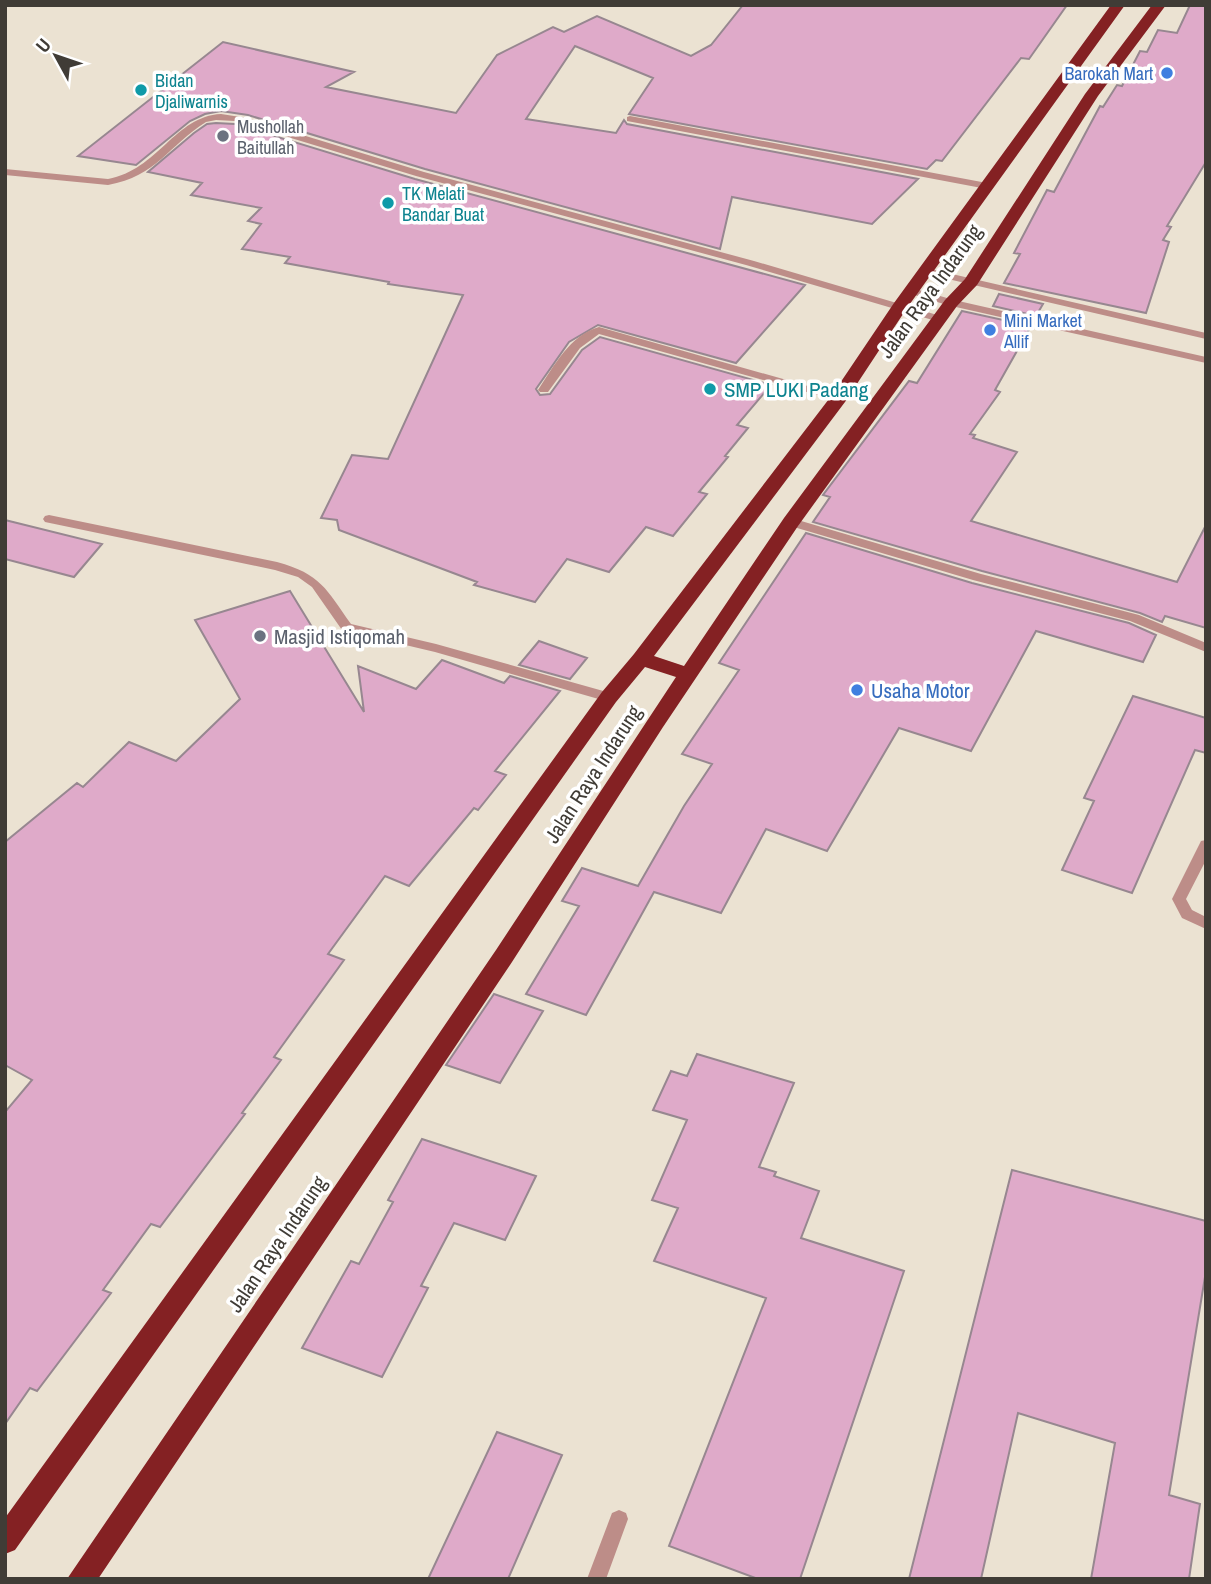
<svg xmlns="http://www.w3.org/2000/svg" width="1211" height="1584" viewBox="0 0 1211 1584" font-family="'Archivo Narrow',sans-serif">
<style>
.building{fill:#dfaac9;stroke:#978790;stroke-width:2}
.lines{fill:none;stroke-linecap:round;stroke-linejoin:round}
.street{fill:#bd8d88;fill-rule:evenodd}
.highway{fill:#842123;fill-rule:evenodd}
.shop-dot{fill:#3f7fe0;stroke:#fff;stroke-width:2.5}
.culture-dot{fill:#0f9aa8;stroke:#fff;stroke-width:2.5}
.worship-dot{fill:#6b7280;stroke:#fff;stroke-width:2.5}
.labels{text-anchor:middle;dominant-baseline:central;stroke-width:7;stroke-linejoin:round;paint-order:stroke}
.far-shop-label{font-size:18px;fill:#366cbe;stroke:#fff;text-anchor:end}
.far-culture-label{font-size:18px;fill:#0d838f;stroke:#fff;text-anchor:start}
.far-worship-label{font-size:18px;fill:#5b616d;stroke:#fff;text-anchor:start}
.street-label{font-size:21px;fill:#403c36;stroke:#fff}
.culture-label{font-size:21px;fill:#0d838f;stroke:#fff;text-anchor:start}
.worship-label{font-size:21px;fill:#5b616d;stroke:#fff;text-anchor:start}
.shop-label{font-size:21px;fill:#366cbe;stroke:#fff;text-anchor:start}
</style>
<rect width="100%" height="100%" fill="#ebe2d2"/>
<path class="building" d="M743,5H1067L1029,59L1021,58L942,161L936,160L927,169L629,114L653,78L575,46L526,119L616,133L624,120L627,124L918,179L872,224L732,197L720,249L425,169L248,115L221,111L205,114L190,121L136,165L78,156L223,42L354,72L326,87L456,113L497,55L553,27L564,32L597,16L691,56L711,45Z
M1190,5H1206V162L1167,226L1171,227L1163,240L1169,242L1146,313L1004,283L1020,254L1014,253L1047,190L1054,192L1100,106L1103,107L1117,85L1122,86L1140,51L1147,52L1158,30L1177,33Z
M216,123L235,124L415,179L805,285L736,363L598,325L569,342L536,389L540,395L550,394L582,350L600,337L771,385L737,425L748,428L725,456L728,457L699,492L707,494L673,536L646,527L609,572L567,559L535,602L474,585L477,582L339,530L337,520L321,518L352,455L388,459L463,295L388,284L389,282L285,263L290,257L242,249L261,224L248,221L261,208L191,195L202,183L148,172L194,133L207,124Z
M999,294L1043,304L1036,316L993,306Z
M962,311L1031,326L995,390L1000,392L970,434L975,435L973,438L1017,452L971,521L1177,582L1206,525V628L1165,616L1162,622L1140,613L982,571L813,522L830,497L823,495L909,381L917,383Z
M5,520L102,544L74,577L5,559Z
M806,533L972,583L1129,623L1156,635L1143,662L1036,631L971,751L899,728L827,851L766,829L721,913L654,892L586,1015L526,994L579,906L562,901L582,868L638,886L684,806L712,764L682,754L739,670L719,663Z
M290,591L364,712L358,666L416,689L442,660L504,683L510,676L560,691L495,771L506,775L478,810L474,808L409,886L385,876L328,954L344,960L274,1057L281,1060L242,1113L245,1114L160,1227L151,1224L103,1290L111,1293L37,1391L30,1388L5,1424V1112L32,1080L5,1065V842L77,783L83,787L129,742L176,761L240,699L195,620Z
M539,641L587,658L570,679L519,665Z
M1133,696L1206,718V753L1195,750L1132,893L1062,870L1094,801L1084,798Z
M494,994L543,1011L500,1083L446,1065Z
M697,1054L794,1083L759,1167L776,1172L774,1176L819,1191L801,1238L904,1271L800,1579H758L669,1546L766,1298L654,1261L678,1208L652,1200L687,1120L653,1110L671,1071L687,1076Z
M422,1139L536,1176L505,1240L454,1223L421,1286L428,1288L382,1377L302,1348L351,1261L359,1264L393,1202L388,1200Z
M1012,1170L1206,1221V1271L1169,1495L1200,1504L1189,1579H1091L1115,1443L1018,1413L981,1579H909Z
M497,1432L562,1455L508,1579H428Z"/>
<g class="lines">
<path class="street" d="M221,114L247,118L424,172L754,261L944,317L945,319L944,321H936L746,265L416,176L235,121L216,120L206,122C168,146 157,176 108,185L5,175V169L108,179C158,170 175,116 221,114Z
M630,116L987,183L992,186L987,189L627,121V117Z
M926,268L1206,333V339L922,273V269Z
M912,288L954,300L1206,357V363L947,305L908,293V289Z
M599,327L843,396L845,398L839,401L835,400L599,334L580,348L548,392H540L538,390C554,366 570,335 599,327Z
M49,515L277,562C321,574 326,589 351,624L436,644L614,694L616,697L609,702L435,652L342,630L312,587L298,577L275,570L45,522L43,519L45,516Z
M791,518L981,574L1139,615L1206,643V652L1130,621L973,580L787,525L785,522L787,519Z
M1206,840V860L1186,899L1192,910L1206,917V929L1182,918L1172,899L1201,841Z
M619,1510L626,1513L628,1519L606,1579H587L612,1513Z"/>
<path class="highway" d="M1111,5H1125L907,308L845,402L654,656L684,666L784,518L945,300L965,279L1085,94L1152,5H1166L1098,96L977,285L957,306L798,526L663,727L512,962L98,1579H67L496,950L676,677L645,667L616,702L15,1550L5,1554V1518L602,692L634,654L832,395L894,303Z"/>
</g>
<g class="shop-dot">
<circle cx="1167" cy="73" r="7"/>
<circle cx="990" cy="330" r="7"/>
<circle cx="857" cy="690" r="7"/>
</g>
<g class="culture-dot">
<circle cx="141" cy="90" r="7"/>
<circle cx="388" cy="203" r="7"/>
<circle cx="710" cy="389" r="7"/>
</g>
<g class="worship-dot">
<circle cx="223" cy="136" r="7"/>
<circle cx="260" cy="636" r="7"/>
</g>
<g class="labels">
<g class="far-shop-label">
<text x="1153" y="73">Barokah Mart</text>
<text x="1004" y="320" text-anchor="start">Mini Market<tspan x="1004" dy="21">Allif</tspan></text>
</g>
<g class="far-culture-label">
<text x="155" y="80">Bidan<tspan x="155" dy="21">Djaliwarnis</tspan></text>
<text x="402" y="193">TK Melati<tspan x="402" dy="21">Bandar Buat</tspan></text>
</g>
<g class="far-worship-label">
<text x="237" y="126">Mushollah<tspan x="237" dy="21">Baitullah</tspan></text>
</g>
<g class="street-label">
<text transform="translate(930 291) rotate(-54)">Jalan Raya Indarung</text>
<text transform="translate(593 774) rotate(-57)">Jalan Raya Indarung</text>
<text transform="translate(277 1244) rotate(-56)">Jalan Raya Indarung</text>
</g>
<g class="culture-label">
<text x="724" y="389">SMP LUKI Padang</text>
</g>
<g class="worship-label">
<text x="274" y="636">Masjid Istiqomah</text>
</g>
<g class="shop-label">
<text x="871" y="690">Usaha Motor</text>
</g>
</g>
<rect width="1211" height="1584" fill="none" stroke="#403c36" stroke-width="14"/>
<g transform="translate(56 56) rotate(310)" stroke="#ffffff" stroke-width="5" paint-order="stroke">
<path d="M0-5L12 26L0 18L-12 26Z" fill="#403c36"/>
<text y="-10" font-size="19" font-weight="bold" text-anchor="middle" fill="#403c36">U</text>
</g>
</svg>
